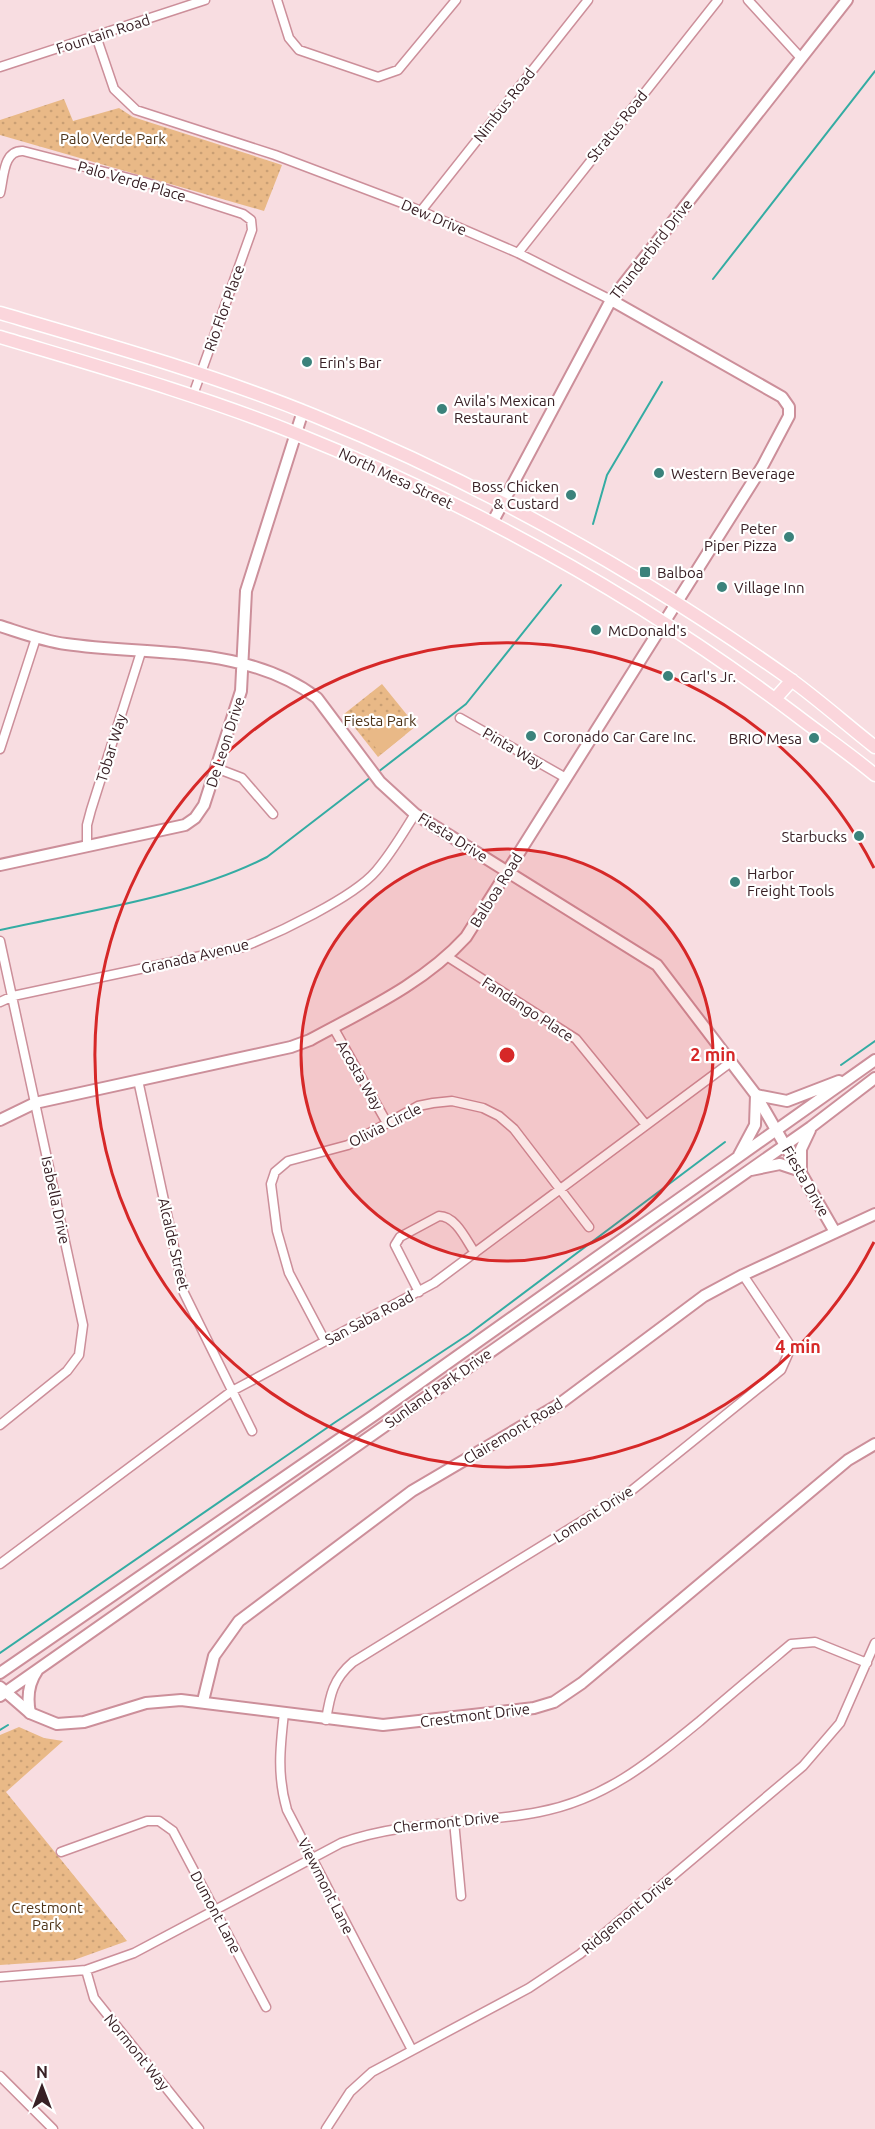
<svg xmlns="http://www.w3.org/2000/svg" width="875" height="2129" viewBox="0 0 875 2129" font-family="Ubuntu,sans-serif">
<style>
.green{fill:url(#green-dots)}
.pitch{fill:#e9b987}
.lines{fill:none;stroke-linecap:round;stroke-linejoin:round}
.stream{stroke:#34aca3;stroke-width:2}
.minor-casing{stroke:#cc8f9a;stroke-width:11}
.tertiary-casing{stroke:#cc8f9a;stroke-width:14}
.secondary-casing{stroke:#cc8f9a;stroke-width:14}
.primary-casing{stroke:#fff;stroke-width:15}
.minor{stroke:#fff;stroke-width:8}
.tertiary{stroke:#fff;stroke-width:10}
.secondary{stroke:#fff;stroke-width:10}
.primary{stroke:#fbd6dc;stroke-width:12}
.ring{fill:none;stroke:#d62828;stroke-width:3}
.poi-dot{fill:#3b827b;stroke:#fff;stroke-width:2}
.labels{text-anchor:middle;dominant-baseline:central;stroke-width:4.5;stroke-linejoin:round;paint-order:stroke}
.street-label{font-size:15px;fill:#382025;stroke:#fff}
.park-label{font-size:15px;fill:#4d3419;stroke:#fff}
.poi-label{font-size:15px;fill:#382025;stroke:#fff;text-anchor:start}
.centre{fill:#d62828;stroke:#fff;stroke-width:3}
.ring-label{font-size:18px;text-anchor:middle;font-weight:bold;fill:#d62828;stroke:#fff;stroke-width:4.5;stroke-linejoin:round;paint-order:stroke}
</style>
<defs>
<pattern id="green-dots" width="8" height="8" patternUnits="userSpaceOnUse" patternTransform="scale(1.5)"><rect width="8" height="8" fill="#e9b987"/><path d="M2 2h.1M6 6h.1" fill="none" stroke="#c99f74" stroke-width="1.8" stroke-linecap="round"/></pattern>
</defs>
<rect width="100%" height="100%" fill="#f8dde1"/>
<path class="green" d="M64,99L73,121L119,108L133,117L282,165L264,211L0,135V120Z
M382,684L416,726L378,757L344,714Z
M19,1727L44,1738L63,1741L6,1792L127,1941L74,1960L0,1965V1735Z"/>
<path class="pitch" d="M389,717L405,735L381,754L365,735Z"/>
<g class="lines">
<path class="stream" d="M713,279L875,71
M593,524L607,475L662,382
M378,772L466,704L561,585
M0,930C86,911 189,897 267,857L371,777
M841,1065L875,1041
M0,1653L334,1423L469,1334L725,1142
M0,1730L8,1725"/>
<g class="minor-casing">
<path id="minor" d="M277,0L289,38L299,50L378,77L398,70L456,0
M748,0L801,58
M96,36L114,89L136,110L275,155L402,203L518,253L611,300
M0,67L205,0
M0,193C4,177 3,150 23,151L144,182L243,214L251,220L252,230L193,395
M421,211L588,0
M518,253L718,0
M460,718L566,778
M0,749L36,638
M216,768L242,778L273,814
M87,846V825L91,810L141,652
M0,941L83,1325L79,1355L67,1371L0,1425
M448,957L576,1039L646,1125
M0,1002L13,996L243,947C278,933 353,898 376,871C391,854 403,833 415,814
M333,1027L387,1123
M138,1080L184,1293L252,1431
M419,1292L395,1245L400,1237L439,1216C456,1216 466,1240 475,1253
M325,1341L289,1273L277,1231L271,1184L275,1172L288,1161L348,1145L418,1106L433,1103L452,1101L483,1108L499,1116L514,1129L589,1227
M0,1564L232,1391L434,1283L731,1062
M284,1713C280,1748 277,1776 287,1810L412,2050
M326,1720C330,1695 333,1679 353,1662L631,1491L781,1370L789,1352L788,1342L743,1275
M454,1821L461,1896
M61,1852L147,1821H159L173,1831L266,2007
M86,1970L94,1998L199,2129
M0,1977L86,1970L134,1953L341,1843C405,1820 473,1825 539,1812C604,1800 650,1762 700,1721C730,1695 760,1670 791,1644L815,1642L867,1663
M0,2076L53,2129
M326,2129L350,2092L372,2072L529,1988L580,1954L803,1766L840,1723L875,1643"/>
</g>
<g class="tertiary-casing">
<path id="tertiary" d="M492,523L611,300L847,0
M0,626C22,633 43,641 66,644C149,656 246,644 317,698L380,782L415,814L657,965L756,1095L835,1232
M0,865L185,825L195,818L204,805L241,691L246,591L303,411
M0,1120L35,1103L291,1047L310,1040C365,1010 423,984 466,937L762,467L789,416V407L782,397L611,300
M0,1687L30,1713L57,1724L84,1722L146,1703L181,1700L383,1725L534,1708L554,1702L582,1683L848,1460L875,1444
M203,1701L214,1656L239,1621L412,1491L558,1405L704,1296L743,1275L875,1214"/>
</g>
<g class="secondary-casing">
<path id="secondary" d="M739,1155L755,1125L756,1095L787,1101L839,1081
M751,1170L780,1164L801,1171V1149L810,1130
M0,1673L373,1416L875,1060
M0,1696L811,1127L875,1078
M30,1713C27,1698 28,1684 37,1671"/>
</g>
<g class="primary-casing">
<path id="primary" d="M0,313C106,344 212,374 315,416C482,484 643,575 790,679C819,700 847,725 875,747
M0,337C100,367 200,395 297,434C474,505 644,600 796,715C822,735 850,754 875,775
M775,699L792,680"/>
</g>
<use href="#minor" class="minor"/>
<use href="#tertiary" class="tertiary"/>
<use href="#secondary" class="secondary"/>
<use href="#primary" class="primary"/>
</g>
<circle cx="507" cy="1055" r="206" fill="#d62828" fill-opacity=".12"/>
<g class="ring">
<circle cx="507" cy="1055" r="206"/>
<path d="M874 1242A412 412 0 1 1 874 868"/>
</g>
<g class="poi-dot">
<circle cx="307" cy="362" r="6"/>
<circle cx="442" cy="409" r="6"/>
<circle cx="659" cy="473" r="6"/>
<circle cx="571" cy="495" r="6"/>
<circle cx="789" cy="537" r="6"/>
<rect x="639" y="566" width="12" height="12" rx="3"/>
<circle cx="722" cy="587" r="6"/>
<circle cx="596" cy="630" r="6"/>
<circle cx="668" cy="676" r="6"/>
<circle cx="531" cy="736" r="6"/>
<circle cx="814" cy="738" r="6"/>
<circle cx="859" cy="836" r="6"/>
<circle cx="735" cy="882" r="6"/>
</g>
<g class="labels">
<g class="street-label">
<text transform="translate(103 34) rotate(-18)">Fountain Road</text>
<text transform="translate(504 105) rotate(-52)">Nimbus Road</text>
<text transform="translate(617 126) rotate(-51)">Stratus Road</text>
<text transform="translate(132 181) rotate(16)">Palo Verde Place</text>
<text transform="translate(434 217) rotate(23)">Dew Drive</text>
<text transform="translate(651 249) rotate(-52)">Thunderbird Drive</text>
<text transform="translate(224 308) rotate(-70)">Rio Flor Place</text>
<text transform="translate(396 478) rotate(25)">North Mesa Street</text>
<text transform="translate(225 742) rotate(-72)">De Leon Drive</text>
<text transform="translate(111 748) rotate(-73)">Tobar Way</text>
<text transform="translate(513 748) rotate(30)">Pinta Way</text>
<text transform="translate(453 837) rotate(32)">Fiesta Drive</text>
<text transform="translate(496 890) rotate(-58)">Balboa Road</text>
<text transform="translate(195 956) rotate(-13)">Granada Avenue</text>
<text transform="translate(528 1009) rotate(33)">Fandango Place</text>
<text transform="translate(360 1075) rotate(60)">Acosta Way</text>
<text transform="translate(385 1125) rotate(-27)">Olivia Circle</text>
<text transform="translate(806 1181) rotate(60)">Fiesta Drive</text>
<text transform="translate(56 1200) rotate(78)">Isabella Drive</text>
<text transform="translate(174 1244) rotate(77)">Alcalde Street</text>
<text transform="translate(369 1318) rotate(-28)">San Saba Road</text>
<text transform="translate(438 1388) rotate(-35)">Sunland Park Drive</text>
<text transform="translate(513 1431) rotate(-31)">Clairemont Road</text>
<text transform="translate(593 1514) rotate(-33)">Lomont Drive</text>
<text transform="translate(475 1715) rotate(-7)">Crestmont Drive</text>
<text transform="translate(446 1822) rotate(-6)">Chermont Drive</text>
<text transform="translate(326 1886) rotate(63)">Viewmont Lane</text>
<text transform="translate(216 1912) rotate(62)">Dumont Lane</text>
<text transform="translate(627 1914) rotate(-40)">Ridgemont Drive</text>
<text transform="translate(137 2052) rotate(51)">Normont Way</text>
</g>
<g class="park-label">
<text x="113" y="138">Palo Verde Park</text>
<text x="380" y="720">Fiesta Park</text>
<text x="47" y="1907">Crestmont<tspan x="47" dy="17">Park</tspan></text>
</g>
<g class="poi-label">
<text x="319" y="362">Erin's Bar</text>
<text x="454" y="400">Avila's Mexican<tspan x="454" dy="17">Restaurant</tspan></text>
<text x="671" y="473">Western Beverage</text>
<text x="559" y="486" text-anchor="end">Boss Chicken<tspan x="559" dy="17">&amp; Custard</tspan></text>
<text x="777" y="528" text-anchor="end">Peter<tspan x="777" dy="17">Piper Pizza</tspan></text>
<text x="657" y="572">Balboa</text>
<text x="734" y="587">Village Inn</text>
<text x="608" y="630">McDonald's</text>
<text x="680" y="676">Carl's Jr.</text>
<text x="543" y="736">Coronado Car Care Inc.</text>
<text x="802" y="738" text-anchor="end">BRIO Mesa</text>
<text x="847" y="836" text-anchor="end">Starbucks</text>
<text x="747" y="873">Harbor<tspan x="747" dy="17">Freight Tools</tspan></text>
</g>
</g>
<circle cx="507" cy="1055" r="9" class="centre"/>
<g class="ring-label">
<text x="713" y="1061">2 min</text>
<text x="798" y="1353">4 min</text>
</g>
<g transform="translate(42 2087)" stroke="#ffffff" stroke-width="4.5" paint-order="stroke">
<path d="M0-4.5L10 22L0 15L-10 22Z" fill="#382025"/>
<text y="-9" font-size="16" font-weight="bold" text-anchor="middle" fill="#382025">N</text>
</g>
</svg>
